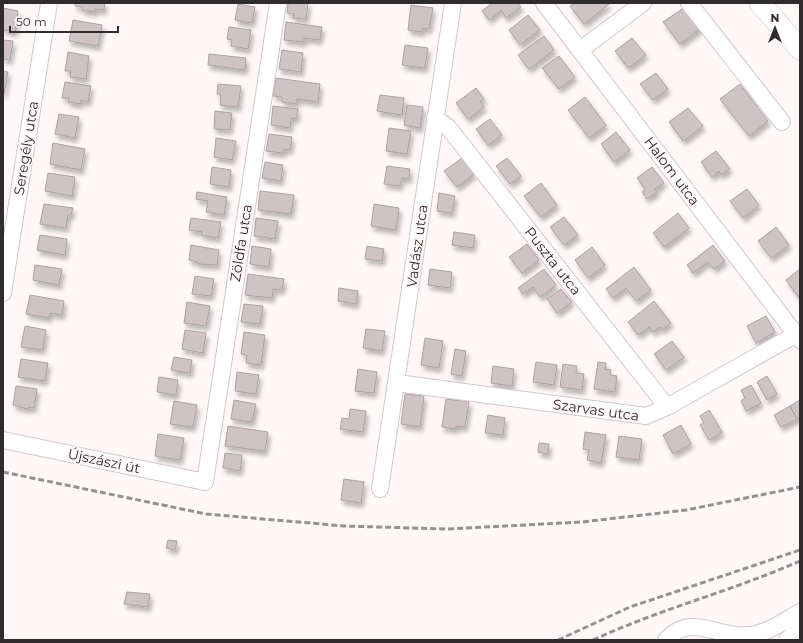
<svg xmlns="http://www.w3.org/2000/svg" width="803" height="643" viewBox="0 0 803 643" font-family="Montserrat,sans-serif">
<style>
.building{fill:#cfc3c5;stroke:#aca1a3;filter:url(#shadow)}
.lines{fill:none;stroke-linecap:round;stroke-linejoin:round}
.minor-casing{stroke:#d3c7c9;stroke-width:18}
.major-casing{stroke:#d3c7c9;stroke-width:22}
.minor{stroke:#fff;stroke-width:16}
.major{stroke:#fff;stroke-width:21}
.rail{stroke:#969091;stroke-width:3;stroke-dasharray:6 3;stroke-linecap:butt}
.labels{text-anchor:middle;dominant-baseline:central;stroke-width:3.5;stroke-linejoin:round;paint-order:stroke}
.street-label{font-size:14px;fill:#302b2c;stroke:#fff7f8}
</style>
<defs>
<filter id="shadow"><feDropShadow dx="2.5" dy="4.5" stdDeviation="2" flood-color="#0004"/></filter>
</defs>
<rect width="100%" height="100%" fill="#fff7f8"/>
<path class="building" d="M75,3H105L104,10L95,9V12L82,10V7L75,6Z
M288,3H308L306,19L293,18L294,14L287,13Z
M492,3H518L521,7L506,18L501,10L489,20L482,11Z
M574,3H609V4L584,24L570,6Z
M238,4L255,7L252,23L235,20Z
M411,5L433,8L429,29L423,28L422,32L408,30Z
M685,7L701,28L680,44L663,22Z
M3,8L18,11L15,32L3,30Z
M528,15L540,30L520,45L509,30Z
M73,20L102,25L98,46L69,41Z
M286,22L322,27L320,40L304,38V42L284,40Z
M229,27L251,30L248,49L231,46L232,40L227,39Z
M544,36L554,50L529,69L518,55Z
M632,38L646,55L628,68L615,51Z
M3,40L13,41L10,60L3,59Z
M405,45L428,48L425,68L402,65Z
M282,50L303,53L301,72L279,69Z
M68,52L89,56L86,79L70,77L71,71H65Z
M209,54L246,58L245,70L208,65Z
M559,56L575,77L559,89L542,68Z
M3,71L8,72L4,94H3Z
M656,73L668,89L653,100L640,84Z
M276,78L320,84L318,102L297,99L296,104L282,102V97L273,96Z
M65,82L91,86L88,102L81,100L80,104L68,102L69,98H62Z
M218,84L241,86L238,107L220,105L221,94H217Z
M740,84L768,121L749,136L720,99Z
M476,88L484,99L480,102L484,107L468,119L456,103Z
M380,95L404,98L402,115L377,111Z
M585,97L606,125L589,138L568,110Z
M407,105L423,107L420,128L404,125Z
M273,106L298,109L296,119L291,118L290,128L271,125Z
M688,108L703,126L683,141L669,122Z
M215,111L232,113L230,130L214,129Z
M59,114L79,117L75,138L55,134Z
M490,119L502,135L488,145L476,129Z
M389,128L411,131L407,154L386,151Z
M616,132L630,150L614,162L601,144Z
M269,134L292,137L290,150L284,149L283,153L266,151Z
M216,138L236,141L232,160L214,157Z
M53,143L85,149L81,170L50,164Z
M716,151L730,169L721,175L719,171L712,177L701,162Z
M462,158L474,174L457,187L444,171Z
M507,158L521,176L510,184L496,166Z
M265,162L283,165L281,181L262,178Z
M387,166L410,169L409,179L402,178L400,186L384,184Z
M212,167L231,170L229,187L210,184Z
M652,167L664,183L655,189L657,192L647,199L642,192L645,189L637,178Z
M48,173L75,177L72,196L45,191Z
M541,183L557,205L541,217L524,196Z
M747,189L759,205L743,218L730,201Z
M260,191L294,195L291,214L258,210Z
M197,192L227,197L224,215L206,212L208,201L196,199Z
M439,193L455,196L452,213L437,211Z
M44,204L73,208L71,215H68L66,228L40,224Z
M374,204L399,208L396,230L371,226Z
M678,213L689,228L664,247L653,233Z
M564,217L578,235L564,245L550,227Z
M191,218L221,222L218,238L201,235L202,232L189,230Z
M256,218L278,221L275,239L254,236Z
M776,227L789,245L771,258L758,241Z
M454,232L475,235L473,248L452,245Z
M40,235L67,239L65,255L37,250Z
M527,244L539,260L522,273L509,257Z
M191,245L219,250L217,265L198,264V262L189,260Z
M713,245L725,261L714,269L708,262L693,273L687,265Z
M252,246L271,249L269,267L250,264Z
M367,246L384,249L382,261L365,259Z
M592,247L605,265L588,278L575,260Z
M35,265L62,269L59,285L33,280Z
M634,267L651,290L636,301L626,288L613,298L606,289Z
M430,269L452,272L450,288L428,285Z
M544,269L556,285L540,297L533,287L523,294L518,288Z
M800,269V299L786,280Z
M248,274L284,279L282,290L273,289L272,298L245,295Z
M195,276L214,279L211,296L192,294Z
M339,288L358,291L356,304L338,301Z
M561,289L572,302L557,313L547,299Z
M30,295L64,301L62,315L50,313L49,318L26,314Z
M654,301L671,323L662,330L660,327L653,332L649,327L638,335L628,322Z
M187,302L210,306L206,326L184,323Z
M244,304L263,306L260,324L241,322Z
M766,316L775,332L756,343L747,326Z
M25,326L46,330L43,350L21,347Z
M366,329L385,331L382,351L363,348Z
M185,330L206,333L203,353L182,349Z
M244,332L265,335L261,365L246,363L247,355L241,354Z
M425,338L443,341L439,368L421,365Z
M672,341L684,357L666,370L654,354Z
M455,349L466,351L462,376L451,374Z
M174,357L192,360L190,373L171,370Z
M21,359L48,363L45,381L18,377Z
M536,362L557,365L554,385L533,382Z
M598,362L606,363L605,369L611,370L610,375L617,376L615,392L594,389Z
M563,364L577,366L576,373L584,374L582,390L560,387Z
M493,366L514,369L512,386L491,383Z
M358,369L377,372L374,393L355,391Z
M237,372L259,375L256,394L235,391Z
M767,376L777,394L767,400L757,382Z
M159,377L178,380L176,395L157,392Z
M751,385L761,403L746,411L741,401L745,398L741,390Z
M16,386L37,389L34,408L28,407V409L13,405Z
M405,394L424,396L420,427L401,424Z
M446,399L469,402L465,427L456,426V429L442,427Z
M234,400L256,404L252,422L231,419Z
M800,400V417L797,419L790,406Z
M174,401L197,405L193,427L170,424Z
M790,406L797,419L781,427L774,415Z
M350,409L366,411L363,432L340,429L342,418L349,419Z
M709,410L722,432L709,440L700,425L704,423L700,416Z
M488,415L505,418L503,435L485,433Z
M681,425L691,444L673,454L663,435Z
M228,426L268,432L265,451L225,446Z
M585,432L606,435L601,463L587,460L589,450L583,449Z
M158,434L184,438L180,460L155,456Z
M619,436L642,439L639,460L616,457Z
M539,443L549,444L548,454L538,452Z
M225,453L242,455L240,471L223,468Z
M344,479L364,482L361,503L341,500Z
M168,540L177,541L175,550L166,548Z
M127,592L150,594L148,607L124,604Z"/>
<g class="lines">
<g class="minor-casing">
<path id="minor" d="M544,3L800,340
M689,3L782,122
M580,50L643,3
M435,118L448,127L667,407
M3,293L49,3
M397,383L646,416L667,407L800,332
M3,440L205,482L278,3
M380,489L453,3
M666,640C692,611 720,640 750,635C768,633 784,621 800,612
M787,640L800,628"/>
</g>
<g class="major-casing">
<path id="major" d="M760,3L800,49"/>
</g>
<use href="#minor" class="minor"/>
<use href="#major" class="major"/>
<path class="rail" d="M3,472L206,514L344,526L448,529L582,522L686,510L800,487
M558,640L630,607L800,550
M593,640C660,609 732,591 800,561"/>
</g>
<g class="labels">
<g class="street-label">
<text transform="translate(26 148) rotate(-81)">Seregély utca</text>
<text transform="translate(672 171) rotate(53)">Halom utca</text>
<text transform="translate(241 243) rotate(-81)">Zöldfa utca</text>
<text transform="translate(417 246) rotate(-82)">Vadász utca</text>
<text transform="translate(553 261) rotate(52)">Puszta utca</text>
<text transform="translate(596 410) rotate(8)">Szarvas utca</text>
<text transform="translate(104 461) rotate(12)">Újszászi út</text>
</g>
</g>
<rect width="803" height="643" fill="none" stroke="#302b2c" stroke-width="8"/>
<g transform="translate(775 28)" stroke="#fff7f8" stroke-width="3" paint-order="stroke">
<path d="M0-3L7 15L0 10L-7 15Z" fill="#302b2c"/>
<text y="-6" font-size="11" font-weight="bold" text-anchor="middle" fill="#302b2c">N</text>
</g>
<path d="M10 26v6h108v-6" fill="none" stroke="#302b2c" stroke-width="2"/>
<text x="16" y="26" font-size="12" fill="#302b2c" stroke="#fff7f8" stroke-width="3" paint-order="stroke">50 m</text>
</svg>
